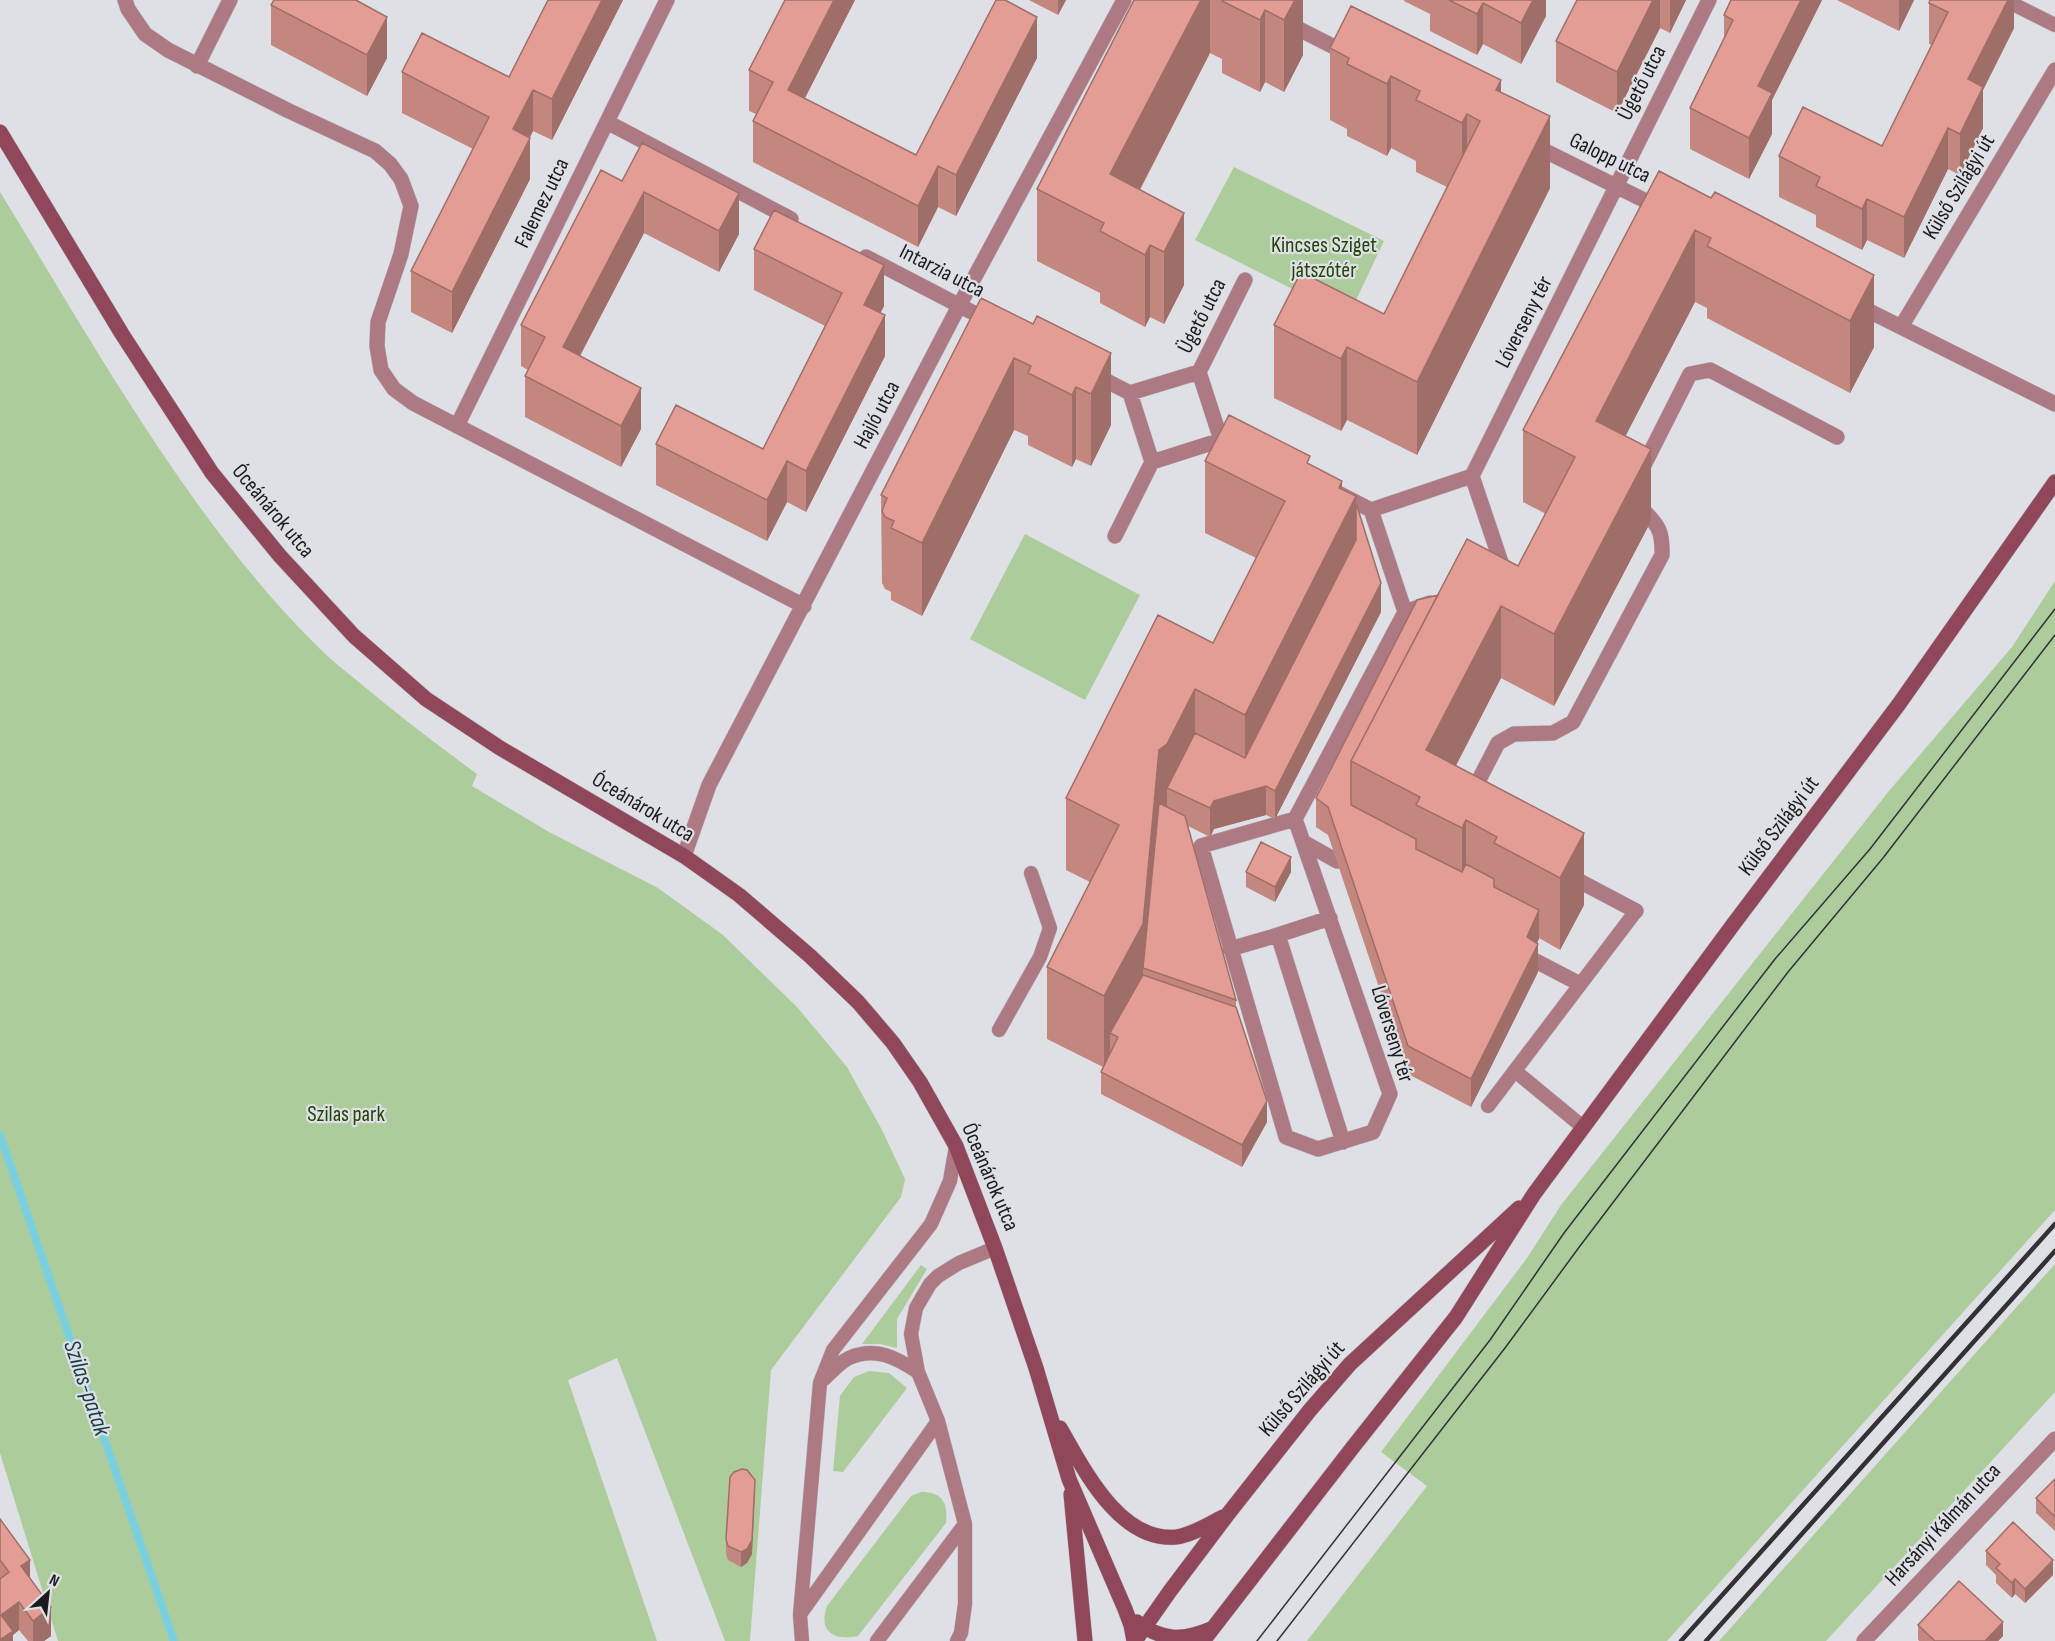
<svg xmlns="http://www.w3.org/2000/svg" width="2055" height="1641" viewBox="0 0 2055 1641" font-family="'Sofia Sans Condensed',sans-serif">
<style>
.green{fill:#adcc9c}
.lines{fill:none;stroke-linecap:round;stroke-linejoin:round}
.stream{stroke:#7bd0e0;stroke-width:8}
.lane-casing{stroke:#bbbdc1;stroke-width:15}
.street-casing{stroke:#bbbdc1;stroke-width:16}
.secondary-casing{stroke:#bbbdc1;stroke-width:16}
.lane{stroke:#ad7a84;stroke-width:14}
.street{stroke:#ad7a84;stroke-width:15}
.secondary{stroke:#8f4759;stroke-width:15}
.tram{stroke:#323234;stroke-width:1.5}
.rail{stroke:#323234;stroke-width:4.5}
.wall{fill:#c3877f}
.shaded-wall{fill:#9f6e68}
.building{fill:#e39d94;stroke:#9f6e68;stroke-width:1.5}
.labels{text-anchor:middle;dominant-baseline:central;stroke-width:4.5;stroke-linejoin:round;paint-order:stroke}
.street-label{font-size:22px;fill:#1b1b1d;stroke:#dee0e5}
.park-label{font-size:22px;fill:#224307;stroke:#dee0e5}
.water-label{font-size:24px;font-style:italic;fill:#153e45;stroke:#dee0e5}
</style>
<rect width="100%" height="100%" fill="#dee0e5"/>
<path class="green" d="M1234,167L1384,241L1348,317L1195,240Z
M0,192C95,346 190,521 320,649C331,660 343,669 355,679C394,712 435,743 477,774L472,786L549,832L658,888L723,935L797,1007L847,1067L882,1130L905,1179L901,1197L771,1370L750,1641H725L617,1358L568,1380L657,1641H58L0,1453Z
M1025,534L1140,595L1085,700L970,639Z
M2055,581V1210L1667,1641H1307L1427,1486L1381,1452L1527,1258L1561,1205L1889,791L2012,647Z
M2055,1264V1392L1826,1641H1719Z
M921,1265L927,1269L897,1319V1348L880,1344H862Z
M869,1371L889,1373L907,1388L843,1472L833,1471L840,1396L854,1377Z
M921,1492C943,1492 948,1503 946,1523L858,1636C833,1641 818,1631 827,1606L911,1496Z"/>
<g class="lines">
<path class="stream" d="M0,1135L174,1641"/>
<g class="lane-casing">
<path id="lane" d="M2005,0L2055,25
M999,1030L1040,957L1050,928L1031,873
M1515,1071L1583,1127
M1488,1106L1636,911
M824,1379C831,1373 840,1362 849,1358C875,1346 897,1358 918,1372
M801,1613L938,1421
M802,1641L800,1615L820,1383L833,1350L931,1224L950,1181L956,1146
M877,1641L965,1524
M957,1641L961,1633L965,1604V1524L938,1421L918,1372L911,1334L916,1308L930,1284L938,1276L959,1263L995,1248"/>
</g>
<g class="street-casing">
<path id="street" d="M125,0L128,9L145,34L168,50L289,111L375,151L390,164L401,179L411,206L401,254L378,322L377,346L381,370L394,389L413,403L804,606
M1287,23L1348,54
M197,66L230,0
M607,122L791,219
M1531,144L1660,208
M866,257L991,322
M1857,305L2055,404
M1901,327L2055,70
M1199,372L1221,440L1152,462L1130,393Z
M1199,372L1245,280
M1093,374L1130,393
M457,426L667,0
M1643,467L1690,374L1710,370L1837,437
M1472,476L1709,0
M1338,493L1371,510L1405,612L1430,603
M1371,510L1472,476L1505,574
M1115,536L1152,462
M1471,795L1498,743L1514,734L1553,733L1573,722L1662,555C1663,525 1655,524 1637,503
M1295,819L1390,1094L1373,1132L1318,1149L1286,1137L1201,846Z
M1295,819L1405,612
M1305,843L1337,861
M684,856L709,785L959,306L1124,0
M1566,874L1636,911
M1278,935L1330,918
M1230,949L1278,935L1343,1142
M1530,958L1580,984
M1864,1641L2055,1439"/>
</g>
<g class="secondary-casing">
<path id="secondary" d="M0,132L122,334L212,473L280,556L354,636L426,699L500,748L684,856L739,895L810,956L858,1002L893,1043L920,1082L956,1146L995,1248L1036,1368L1069,1479L1125,1609L1131,1625L1134,1641
M1060,1428C1084,1469 1119,1542 1176,1537C1192,1535 1209,1524 1223,1517
M1071,1494L1085,1641
M1137,1622C1163,1641 1183,1641 1211,1629
M1135,1641L1170,1591L1228,1514L1310,1410L1350,1364L1519,1208
M1203,1641L1353,1447L1456,1317L1534,1194L1732,926L1899,704L2055,482"/>
</g>
<use href="#lane" class="lane"/>
<use href="#street" class="street"/>
<use href="#secondary" class="secondary"/>
<path class="tram" d="M1257,1641L1490,1340L1564,1233L1775,959L1870,849L2055,609
M1277,1641L1505,1348L1580,1246L1788,972L1883,858L2055,635"/>
<path class="rail" d="M1681,1641L2055,1224
M1706,1641L2055,1251"/>
</g>
<path class="wall" d="M548,0H623L552,140L533,131L530,137V179L452,333L411,312V271L473,149L402,113V72L509,77Z
M855,0L805,98L916,155L1037,58L956,216L938,207L918,247L753,162V121L756,114L749,111V70Z
M1029,0H1066L1058,15Z
M1134,0H1303V55L1284,92L1265,82L1260,92L1222,73V59L1210,53L1140,190L1184,285L1164,324L1150,317L1145,327L1100,303V293L1037,261V189Z
M1404,0H1546V16L1521,64L1483,44L1477,55L1430,31V14L1404,1Z
M1577,0H1686L1670,33L1660,28L1617,113L1556,82V41Z
M1731,0H1822L1772,100V134L1749,179L1690,149V108L1724,40V15Z
M1837,0H1914L1899,31Z
M2014,0V28L1983,90V128L1960,175L1948,169L1904,258L1867,240L1862,250L1816,227V215L1779,197V156L1882,146L1932,45L1929,44V3Z
M271,5L387,58L367,96L271,45Z
M1330,48L1501,92L1550,188L1417,455L1347,420L1341,431L1274,398V325L1384,314L1447,187L1416,172V161L1391,148L1387,156L1347,136V129L1330,120Z
M622,181L739,234L719,272L644,233L580,356L641,429L621,467L525,417V376L528,370L521,366V325Z
M1711,198L1874,275V347L1850,393L1707,318V308L1695,302L1625,436L1651,521L1554,706L1501,678L1456,766L1584,833V905L1560,950L1539,938L1537,943L1538,972L1471,1107L1408,1074L1328,835L1316,827V798L1438,595L1518,566L1546,514L1523,502V430Z
M754,249L884,306L880,313L885,356L806,512L787,502L767,541L656,485V444L763,449L825,326L754,290Z
M1037,316L1111,425L1091,466L1076,459L1072,467L1028,445V436L1014,430L922,616L891,600V592L885,589L882,583L881,495L1033,324Z
M1205,461L1310,465L1342,489L1356,505L1381,612L1275,819L1266,815L1214,829L1210,837L1188,826L1236,1000V1007L1267,1122L1242,1167L1101,1094V1072L1103,1067L1047,1039V967L1090,882L1066,870V798L1213,643L1256,558L1205,533Z
M1246,872H1291L1275,902L1246,887Z
M2055,1479V1531L2036,1513V1498Z
M755,1494L752,1554L747,1563L741,1567L728,1560L726,1554V1539Z
M0,1519L30,1578L51,1636L44,1641H28L19,1630L13,1635V1641H0Z
M1986,1551L2053,1575L2025,1603L2015,1594L2012,1598L1996,1583V1575L1986,1565Z
M1918,1625L2003,1636L1998,1641H1919L1918,1639Z"/>
<path class="shaded-wall" d="M602,0H623L552,140V99Z
M834,0H855L788,131V90Z
M1058,0H1066L1058,15Z
M1201,0H1210V53L1114,239L1110,174Z
M1295,0H1303V55L1284,92V20Z
M1533,0H1546V16L1521,64V23Z
M1653,0H1660V28L1617,113V72Z
M1670,0H1686L1670,33Z
M1801,0H1822L1772,100V134L1749,179V138L1758,86Z
M1899,0H1914L1899,31Z
M2008,0H2014V28L1983,90V128L1960,175V134L1968,79Z
M1483,3V44L1477,55V14Z
M1265,10V82L1260,92V20Z
M387,17V58L367,96V55Z
M1037,17V58L956,216V175Z
M1391,76V148L1387,156V84Z
M1501,80V152L1496,90Z
M533,90V131L513,170V129Z
M1467,114V186L1462,195V123Z
M1550,116V188L1417,455V382Z
M1948,128V169L1904,258V217Z
M530,138V179L452,333V292Z
M938,166V207L918,247V206Z
M644,192V233L563,388V347Z
M739,193V234L719,272V231Z
M1867,199V240L1862,250V209Z
M1184,213V285L1164,324V252Z
M1695,230V302L1596,493V421Z
M1150,245V317L1145,327V255Z
M884,265V306L864,346V305Z
M1874,275V347L1850,393V321Z
M885,315V356L806,512V471Z
M1347,347V420L1341,431V359Z
M1111,353V425L1091,466V394Z
M1014,358V430L922,616V543Z
M1076,387V459L1072,467V395Z
M641,388V429L621,467V426Z
M1651,449V521L1554,706V634Z
M787,461V502L767,541V500Z
M1342,481V523L1356,496V568L1245,787V715Z
M1381,583V612L1275,819V791Z
M1501,606V678L1431,813L1426,750Z
M1195,689V761L1167,788V816L1143,968V996L1118,1037L1110,1033V1055L1104,1068V996L1159,750Z
M1266,786V815L1214,829L1210,837V808L1214,801Z
M1466,820V892L1462,901V828Z
M1584,833V905L1560,950V878Z
M1291,857V872L1275,902V887Z
M1539,910V939L1527,965V937Z
M1538,944V972L1471,1107V1079Z
M1267,1101V1122L1242,1167V1145Z
M755,1480L752,1554L747,1563L741,1567V1552Z
M30,1560V1588L21,1566Z
M2053,1560V1575L2025,1603V1589Z
M2015,1579V1594L2012,1598V1583Z
M19,1602V1630L13,1635V1641H0L1,1615Z
M51,1607V1636L44,1641H33V1621Z
M2003,1622V1636L1998,1641H1985Z"/>
<path class="building" d="M274,0H356L387,17L367,55L271,5Z
M548,0H602L552,99L533,90L513,129L530,138L452,292L411,271L489,117L402,72L422,33L509,77Z
M785,0H834L788,90L916,155L996,0H1005L1037,17L956,175L938,166L918,206L753,121L773,82L749,70Z
M1134,0H1201L1110,174L1184,213L1164,252L1150,245L1145,255L1100,231L1104,223L1037,189Z
M1223,0H1295L1284,20L1265,10L1260,20L1222,1Z
M1449,0H1533L1521,23L1483,3L1477,14Z
M1577,0H1653L1617,72L1556,41Z
M1731,0H1801L1758,86L1772,93L1749,138L1690,108L1733,20L1724,15Z
M1930,0H2008L1968,79L1983,87L1960,134L1948,128L1904,217L1867,199L1862,209L1816,186L1820,177L1779,156L1803,107L1882,146L1948,12L1929,3Z
M1351,6L1501,80L1496,90L1550,116L1417,382L1347,347L1341,359L1274,325L1301,272L1384,314L1480,121L1467,114L1462,123L1416,100L1420,91L1391,76L1387,84L1347,64L1349,58L1330,48Z
M642,143L739,193L719,231L644,192L563,347L641,388L621,426L525,376L545,337L521,325L601,170L622,181Z
M1659,171L1711,198L1715,192L1874,275L1850,321L1707,246L1711,238L1695,230L1596,421L1651,449L1554,634L1501,606L1426,750L1584,833L1560,878L1494,843L1497,837L1466,820L1462,828L1416,805L1420,797L1351,761L1467,539L1518,566L1540,524L1575,457L1523,430Z
M774,210L884,265L864,305L885,315L806,471L787,461L767,500L656,444L676,405L763,449L842,293L754,249Z
M981,298L1033,324L1037,316L1111,353L1091,394L1076,387L1072,395L1028,373L1031,366L1014,358L922,543L891,528L894,521L885,517L882,511L887,498L881,495Z
M1229,415L1310,456L1307,463L1342,481L1339,488L1356,496L1245,715L1195,689L1167,744L1159,750L1143,924L1104,996L1047,967L1119,825L1066,798L1158,615L1213,643L1285,501L1205,461Z
M1356,505L1357,506L1381,583L1275,791L1266,786L1214,801L1210,808L1167,788L1195,733L1245,758L1356,540Z
M1438,595L1351,761V805L1416,839V849L1462,872L1466,864L1494,879V887L1539,910L1527,937L1538,944L1471,1079L1408,1046L1328,807L1316,798L1417,600Z
M1159,803L1185,816L1236,1000L1143,968Z
M1261,842L1291,857L1275,887L1246,872Z
M1143,975L1236,1007L1267,1101L1242,1145L1101,1072L1118,1037L1110,1033Z
M742,1469L747,1470L755,1480L752,1540L747,1549L741,1552L728,1546L726,1539L730,1477L734,1472Z
M2055,1479V1517L2036,1498Z
M0,1519L30,1560L21,1566L51,1607L33,1621L19,1602L1,1615L13,1631L0,1640V1579L9,1572L0,1560Z
M2013,1522L2053,1560L2025,1589L2015,1579L2012,1583L1996,1568L2000,1564L1986,1551Z
M1959,1581L2003,1622L1985,1641H1935L1918,1625Z"/>
<g class="labels">
<g class="street-label">
<text transform="translate(1642 83) rotate(-63)">Ügető utca</text>
<text transform="translate(1610 158) rotate(26)">Galopp utca</text>
<text transform="translate(1959 187) rotate(-59)">Külső Szilágyi út</text>
<text transform="translate(542 203) rotate(-64)">Falemez utca</text>
<text transform="translate(942 271) rotate(27)">Intarzia utca</text>
<text transform="translate(1202 316) rotate(-63)">Ügető utca</text>
<text transform="translate(1524 322) rotate(-63)">Lóverseny tér</text>
<text transform="translate(877 415) rotate(-62)">Hajló utca</text>
<text transform="translate(273 511) rotate(50)">Óceánárok utca</text>
<text transform="translate(643 807) rotate(31)">Óceánárok utca</text>
<text transform="translate(1779 826) rotate(-53)">Külső Szilágyi út</text>
<text transform="translate(1392 1034) rotate(73)">Lóverseny tér</text>
<text transform="translate(990 1177) rotate(67)">Óceánárok utca</text>
<text transform="translate(1302 1389) rotate(-49)">Külső Szilágyi út</text>
<text transform="translate(1943 1525) rotate(-47)">Harsányi Kálmán utca</text>
</g>
<g class="park-label">
<text x="1324" y="245">Kincses Sziget<tspan x="1324" dy="25">játszótér</tspan></text>
<text x="346" y="1114">Szilas park</text>
</g>
<g class="water-label">
<text transform="translate(87 1388) rotate(71)">Szilas-patak</text>
</g>
</g>
<g transform="translate(48 1593) rotate(27)" stroke="#dee0e5" stroke-width="4.5" paint-order="stroke">
<path d="M0-4.5L10 22L0 15L-10 22Z" fill="#1b1b1d"/>
<text y="-9" font-size="16" font-weight="bold" text-anchor="middle" fill="#1b1b1d">N</text>
</g>
</svg>
